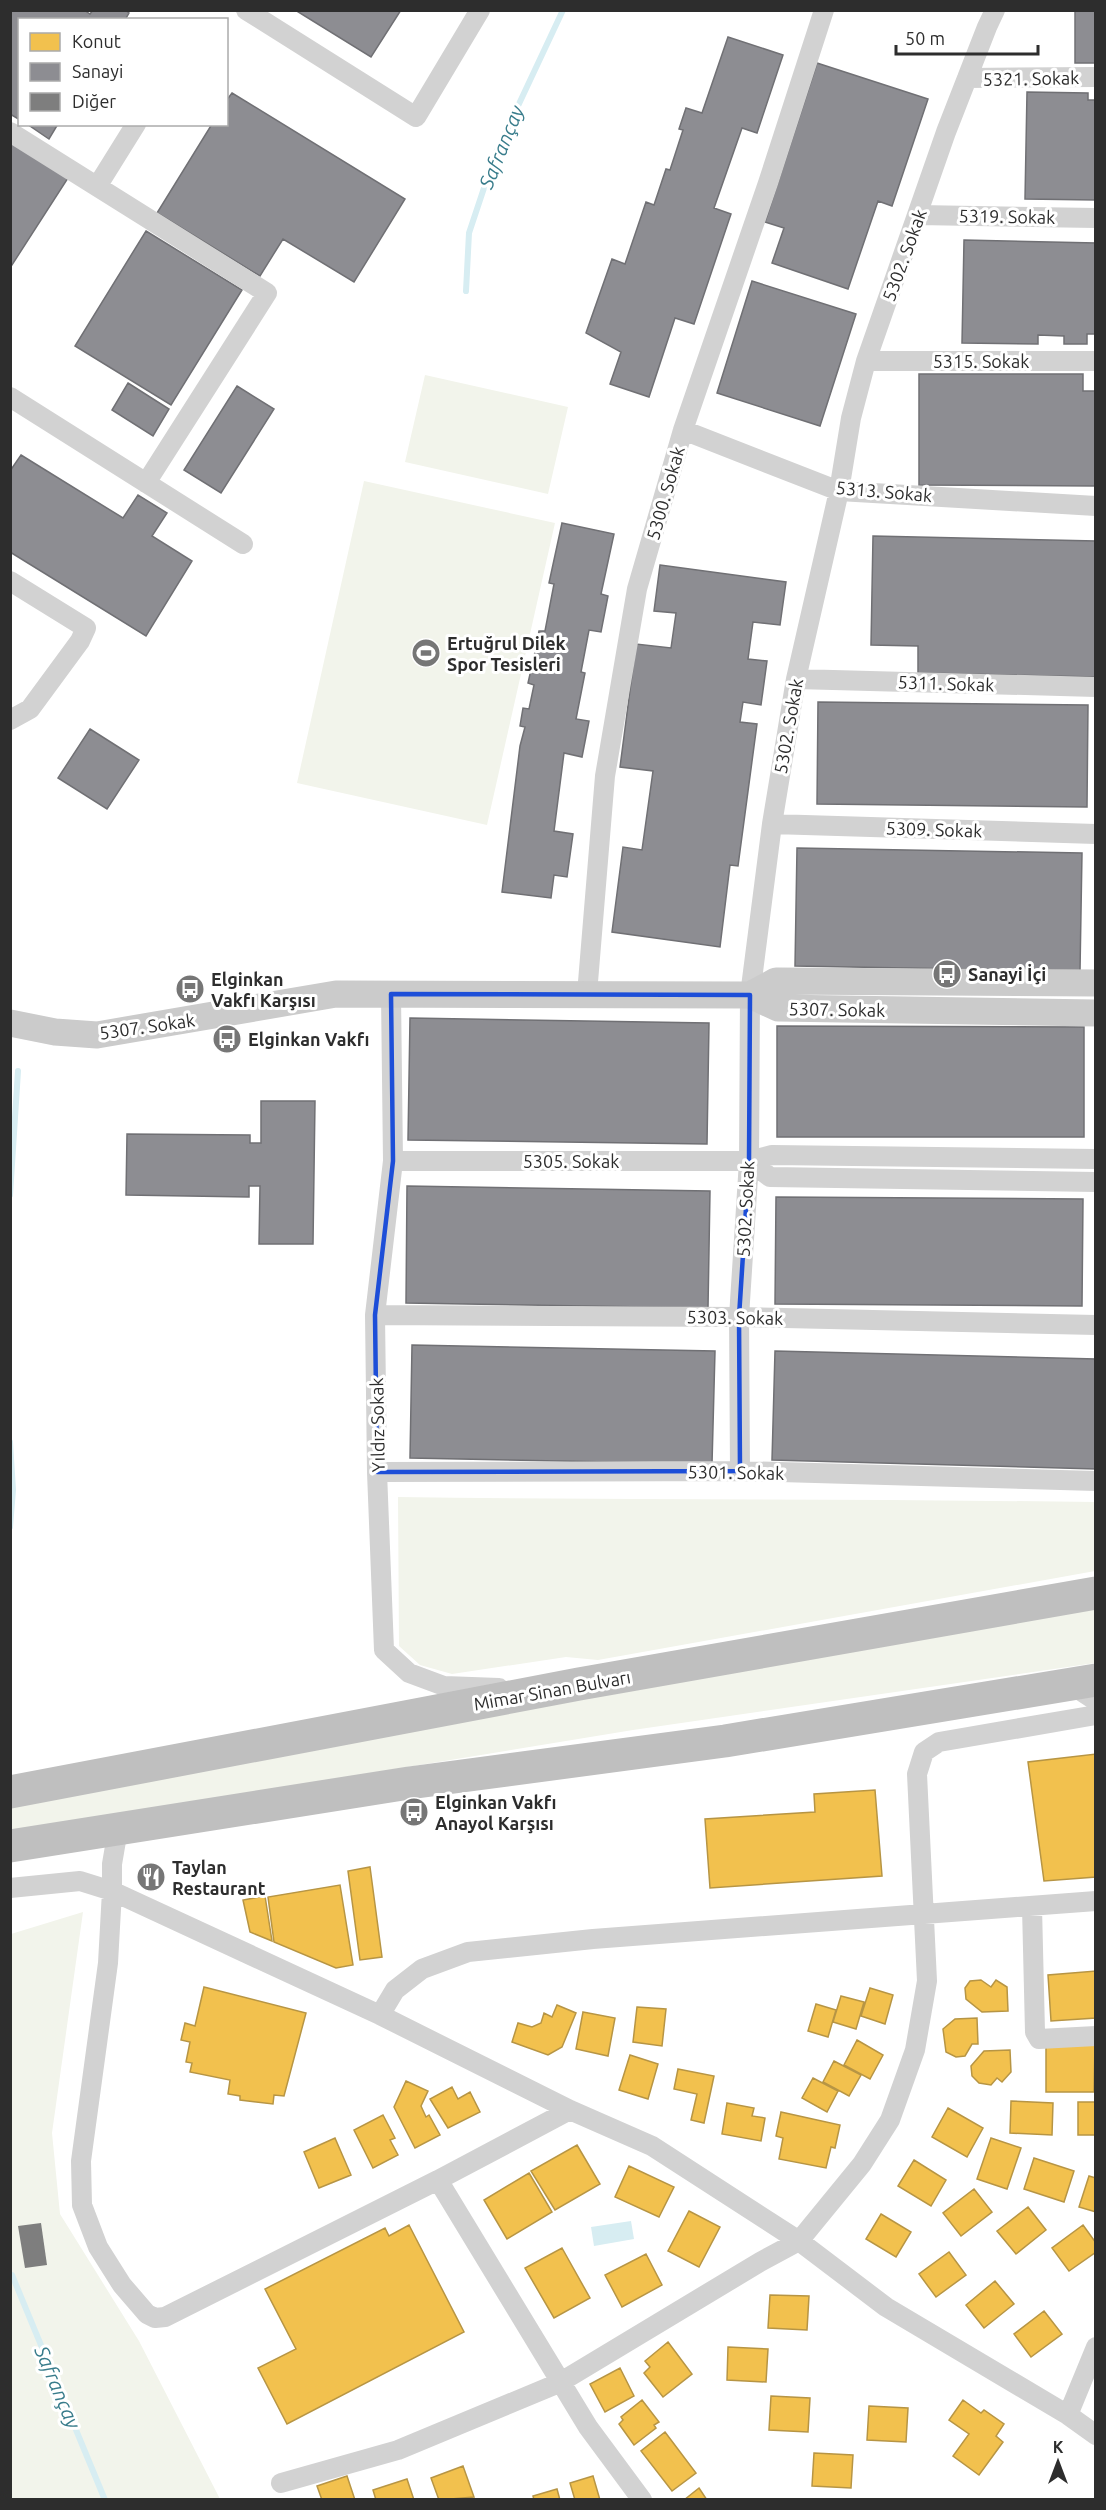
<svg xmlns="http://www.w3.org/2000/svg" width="1106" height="2510" viewBox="0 0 1106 2510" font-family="Ubuntu,sans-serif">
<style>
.green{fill:#f2f4eb}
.water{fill:#d7edf2}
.homes{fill:#f2c14e;stroke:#b79544;stroke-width:1.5}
.industry{fill:#8d8d92;stroke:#707074;stroke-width:1.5}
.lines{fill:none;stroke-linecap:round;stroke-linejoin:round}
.stream{stroke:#d7edf2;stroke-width:6}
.building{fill:#7e7e7e}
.street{stroke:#d2d2d2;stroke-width:20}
.secondary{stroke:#cbcbcb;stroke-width:27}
.highway{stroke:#bfbfbf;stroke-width:33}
.marked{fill:none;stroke:#1d4ed8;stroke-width:4.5;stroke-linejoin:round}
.labels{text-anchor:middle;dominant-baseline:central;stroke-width:6;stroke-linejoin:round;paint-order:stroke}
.street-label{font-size:18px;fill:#2d2d2d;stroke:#fff}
.poi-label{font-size:18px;font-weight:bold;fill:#2d2d2d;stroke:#fff;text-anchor:start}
.water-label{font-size:20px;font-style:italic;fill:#387c8b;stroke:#fff}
</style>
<rect width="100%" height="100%" fill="#fff"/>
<path class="green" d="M425,375L568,407L548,494L405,462Z
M364,481L555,523L487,825L297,783Z
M398,1497C630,1500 863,1499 1095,1502V1571L598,1660L566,1657L452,1674L420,1665L399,1646Z
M1095,1608V1663L633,1730L11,1832V1807L624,1691Z
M83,1912L52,2133L60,2214L139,2341L220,2499L11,2500V1934Z"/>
<path class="water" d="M631,2221L634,2239L594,2246L591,2227Z"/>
<path class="homes" d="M1096,1754V1877L1044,1881L1028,1762Z
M875,1790L882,1876L710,1888L705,1819L815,1812L814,1794Z
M370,1867L382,1957L360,1960L348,1871Z
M340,1885L353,1965L336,1968L274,1942L268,1897Z
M265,1896L272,1941L250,1932L243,1900Z
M1096,1971V2018L1051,2021L1048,1975Z
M981,1980L991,1987L996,1980L1007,1987L1008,2011L982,2012L966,1999L965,1988L970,1981Z
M204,1987L306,2013L284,2096L274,2095L273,2104L240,2100V2096L228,2094L230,2080L190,2072L192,2063L186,2062L190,2042L181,2040L185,2023L195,2026Z
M870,1988L893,1995L885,2024L861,2016Z
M841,1996L864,2002L856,2029L833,2022Z
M816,2004L836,2010L828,2037L808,2031Z
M557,2005L576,2013L562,2047L548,2055L512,2042L518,2023L532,2027L541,2023L544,2013L552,2017Z
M637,2007L666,2009L662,2046L633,2042Z
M583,2012L615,2018L608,2056L576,2049Z
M977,2018L978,2044H972L965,2056L956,2057L946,2052L943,2029L955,2019Z
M857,2040L883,2055L870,2079L844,2065Z
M1046,2043L1095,2044L1094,2092H1046Z
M1010,2050L1011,2072L1002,2082L997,2078L991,2085L979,2083L972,2076L971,2066L984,2051Z
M630,2055L658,2064L648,2099L619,2090Z
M834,2061L861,2075L849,2096L823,2082Z
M678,2069L714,2076L704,2123L691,2120L697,2094L674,2089Z
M813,2078L838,2091L827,2112L802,2098Z
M406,2081L428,2091L421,2106L426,2117L429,2115L440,2135L415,2148L394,2107Z
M452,2087L458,2099L470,2092L480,2112L448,2128L430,2099Z
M1011,2101L1053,2103L1052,2135L1010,2133Z
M1078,2102H1096V2135H1078Z
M727,2103L754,2108L752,2116L765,2118L761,2141L722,2134Z
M948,2108L983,2128L967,2157L932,2137Z
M781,2112L840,2125L835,2148L831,2147L826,2168L779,2159L783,2138L776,2136Z
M383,2115L395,2138L390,2140L398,2155L373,2168L354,2130Z
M335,2138L351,2175L319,2188L304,2152Z
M991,2138L1021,2148L1007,2189L977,2179Z
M577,2145L600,2184L555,2210L531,2171Z
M1034,2158L1074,2171L1064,2202L1024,2189Z
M914,2160L946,2180L931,2206L898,2186Z
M629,2166L674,2187L659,2217L615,2197Z
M529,2173L552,2212L507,2239L484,2200Z
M1089,2176L1096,2178V2212L1079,2207Z
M974,2189L992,2212L961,2236L943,2213Z
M1028,2207L1046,2230L1016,2254L997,2231Z
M689,2211L720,2227L699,2267L668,2251Z
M881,2214L911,2232L896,2257L866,2239Z
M409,2225L464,2332L287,2424L258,2368L296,2349L265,2289L385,2228L389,2236Z
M1083,2225L1096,2243V2252L1069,2271L1052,2248Z
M562,2248L590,2298L554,2318L525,2268Z
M949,2252L966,2275L936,2297L919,2274Z
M646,2254L662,2285L622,2307L605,2275Z
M995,2281L1014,2304L984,2328L966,2305Z
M770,2295L809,2296L807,2330L768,2328Z
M1044,2311L1062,2334L1031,2357L1014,2334Z
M668,2342L692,2374L663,2397L644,2373L650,2367L645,2361Z
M728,2347L768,2349L766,2382L727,2380Z
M620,2368L634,2396L605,2412L590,2384Z
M771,2396L810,2398L808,2432L769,2430Z
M642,2400L659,2422L654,2425L656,2428L634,2445L619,2424L623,2420L621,2417Z
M963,2400L981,2413L984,2410L1004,2424L996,2436L1003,2442L979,2475L953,2456L969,2434L949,2420Z
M869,2406L908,2408L906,2442L867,2440Z
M665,2432L696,2473L672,2491L641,2451Z
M814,2453L853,2455L851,2488L812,2486Z
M463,2466L474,2497L439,2500L431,2478Z
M347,2476L355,2500H322L317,2486Z
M593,2476L600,2500H575L570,2483Z
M407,2479L414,2500H376L373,2490Z
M699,2488L707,2500H684Z
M557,2489L560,2500H534L533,2496Z"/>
<path class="industry" d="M10,10H84L90,14L93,10H125L129,13L125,20H20V120L10,114Z
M295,10H401L371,57Z
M1075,10H1096V63H1075Z
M728,37L783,55L757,133L742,128L714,208L731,214L694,324L675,318L649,397L610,384L621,352L586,333L612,259L625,264L646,202L654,205L666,169L670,170L683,130L679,129L686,108L702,113Z
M817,63L928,99L892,206L878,201L848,289L772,263L784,228L765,222Z
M1027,92L1088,93V100H1096V200L1025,199Z
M232,93L405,199L354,282L283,239L260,276L157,213L212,124H226V101Z
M27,124H58L49,139Z
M10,141L68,178L10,268Z
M146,231L242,290L171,405L75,346Z
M964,240L1096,243V334H1087V344H1064V336L1038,335V344L962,343Z
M752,281L856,314L820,426L717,393Z
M919,374H1083V391H1096V486L919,485Z
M128,383L169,409L153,436L112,410Z
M237,386L274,409L221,493L184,470Z
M21,455L123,518L138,495L167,513L152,536L192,561L146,636L10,552V471Z
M562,523L614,534L601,594L608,596L601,632L589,630L581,672L585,673L576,719L589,721L582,757L564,753L554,831L573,834L567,877L554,875L551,898L502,892L520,746L525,727L520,726L523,708L529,709L534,685L528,683L532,665L538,666L539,658L534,657L539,631H545L554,584L549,583Z
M873,536L1096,541V677L918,673V646L871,645Z
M660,565L786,582L780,625L753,622L748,659L767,661L761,705L743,702L740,722L757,724L738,866L730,865L720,947L612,932L623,847L642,850L653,771L620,767L636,644L671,648L676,613L654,611Z
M818,702L1088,705L1087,807L817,804Z
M90,729L139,760L107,809L58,778Z
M797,848L1082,853L1080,971L795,966Z
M410,1018L709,1023L707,1144L408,1140Z
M777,1026L1084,1027V1137H777Z
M261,1101H315L313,1244H259L260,1186H249V1197L126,1195L127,1134L250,1135V1143H261Z
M407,1186L710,1191L708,1308L406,1303Z
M776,1197L1083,1199L1082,1306L775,1304Z
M412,1345L715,1351L712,1464L410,1458Z
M775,1351L1096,1359V1469L772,1460Z"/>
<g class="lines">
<path class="stream" d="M466,291L469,233L495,155L563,10
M10,1195L18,1071
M10,1442L13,1490L10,1527
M12,2275L105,2500"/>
</g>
<path class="building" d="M41,2223L47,2265L25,2268L18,2226Z"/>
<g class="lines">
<path class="street" d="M246,10L416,117L480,10
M967,78L1096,77
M10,132L267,293L146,483
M98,185L136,124
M918,215L1096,218
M866,361H1096
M10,397L243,544
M683,430L839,491L1096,506
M10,581L86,628L80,641L30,709L10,720
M796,679L1096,687
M772,824L1096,834
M391,994L393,1161L375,1315L377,1472L384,1650L409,1673L444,1686L499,1688
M587,994L605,776L637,589L683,430L768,183L824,10
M393,1161H749L772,1155L1096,1159
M749,1161L770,1177L1096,1182
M375,1315L739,1317L1096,1325
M740,1471L739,1317L749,1161L750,995L772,824L796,679L839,491L851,418L866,361L946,132L987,27L995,10
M377,1472L740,1471L1096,1481
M1070,1684L1096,1701
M118,1829L112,1864V1891L108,1963L81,2161L82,2205L98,2247L122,2285L147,2314L155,2318L165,2317L438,2180L570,2110
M10,1888L80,1881L112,1891L380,2015L570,2110L652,2146L799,2241L886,2307L1068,2415L1096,2435
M1032,1907L1035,2032L1039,2039L1096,2036
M380,2015L395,1990L422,1969L468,1952L593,1939L1096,1901
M438,2180L588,2427L642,2500
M1068,2415L1096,2347
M281,2483L398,2450L559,2383L760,2262L799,2241L862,2164L890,2120L915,2050L927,1981L917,1774L924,1752L939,1742L1096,1715"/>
<path class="secondary" d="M750,995L776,981L1096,983
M10,1023L55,1032L97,1035L336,994L750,995L778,1008L1096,1013"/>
<path class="highway" d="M10,1792L579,1684L1096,1593
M10,1846L409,1783L725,1741L1096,1680"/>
</g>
<path class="marked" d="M391,994L750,995L749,1161L739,1317L740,1471L377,1472L375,1315L393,1161Z"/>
<defs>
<g id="stadium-disc" transform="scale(1.5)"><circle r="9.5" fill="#767676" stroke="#fff"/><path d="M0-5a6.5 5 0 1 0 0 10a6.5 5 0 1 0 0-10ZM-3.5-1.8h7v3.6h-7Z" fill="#fff"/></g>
<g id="bus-disc" transform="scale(1.5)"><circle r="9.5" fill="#767676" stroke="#fff"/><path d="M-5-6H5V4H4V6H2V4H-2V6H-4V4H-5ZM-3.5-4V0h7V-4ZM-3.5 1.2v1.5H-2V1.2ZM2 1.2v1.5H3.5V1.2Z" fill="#fff"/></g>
<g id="restaurant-disc" transform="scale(1.5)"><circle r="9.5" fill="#767676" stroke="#fff"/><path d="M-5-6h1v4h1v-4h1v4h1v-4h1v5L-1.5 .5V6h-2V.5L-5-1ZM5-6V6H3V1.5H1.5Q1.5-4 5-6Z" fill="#fff"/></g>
</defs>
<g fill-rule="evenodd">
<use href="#stadium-disc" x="426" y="653"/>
<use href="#bus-disc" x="947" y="974"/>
<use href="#bus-disc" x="190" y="989"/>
<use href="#bus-disc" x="227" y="1039"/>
<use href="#bus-disc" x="414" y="1812"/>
<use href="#restaurant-disc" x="151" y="1877"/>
</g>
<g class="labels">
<g class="street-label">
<text transform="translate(1031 78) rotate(-1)">5321. Sokak</text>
<text transform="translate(1007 216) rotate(1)">5319. Sokak</text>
<text transform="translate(904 255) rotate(-70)">5302. Sokak</text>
<text x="981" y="361">5315. Sokak</text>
<text transform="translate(884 491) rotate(5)">5313. Sokak</text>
<text transform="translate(665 493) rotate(-74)">5300. Sokak</text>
<text transform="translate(946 683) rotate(2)">5311. Sokak</text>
<text transform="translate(788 726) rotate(-80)">5302. Sokak</text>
<text transform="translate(934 829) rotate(2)">5309. Sokak</text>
<text transform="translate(837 1009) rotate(1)">5307. Sokak</text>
<text transform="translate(147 1026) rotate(-8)">5307. Sokak</text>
<text x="571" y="1161">5305. Sokak</text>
<text transform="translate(745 1209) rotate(-87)">5302. Sokak</text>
<text transform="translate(735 1317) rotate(1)">5303. Sokak</text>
<text transform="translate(377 1425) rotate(-91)">Yıldız Sokak</text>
<text transform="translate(736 1472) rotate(1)">5301. Sokak</text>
<text transform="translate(552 1690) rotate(-10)">Mimar Sinan Bulvarı</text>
</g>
<g class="poi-label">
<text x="447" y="643">Ertuğrul Dilek<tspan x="447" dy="21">Spor Tesisleri</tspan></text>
<text x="968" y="974">Sanayi İçi</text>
<text x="211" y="979">Elginkan<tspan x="211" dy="21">Vakfı Karşısı</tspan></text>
<text x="248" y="1039">Elginkan Vakfı</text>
<text x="435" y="1802">Elginkan Vakfı<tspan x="435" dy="21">Anayol Karşısı</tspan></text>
<text x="172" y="1867">Taylan<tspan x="172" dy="21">Restaurant</tspan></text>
</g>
<g class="water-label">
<text transform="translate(501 147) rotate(-68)">Safrançay</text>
<text transform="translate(58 2387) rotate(67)">Safrançay</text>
</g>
</g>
<rect width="1106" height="2510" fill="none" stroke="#2d2d2d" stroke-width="24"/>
<rect x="18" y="18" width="210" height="108" fill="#ffffff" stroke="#ababab" stroke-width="1.5"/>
<rect x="30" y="33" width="30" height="18" fill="#f2c14e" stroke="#ababab" stroke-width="1.5"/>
<text x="72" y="48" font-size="18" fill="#2d2d2d">Konut</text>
<rect x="30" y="63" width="30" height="18" fill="#8d8d92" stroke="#ababab" stroke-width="1.5"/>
<text x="72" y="78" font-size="18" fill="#2d2d2d">Sanayi</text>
<rect x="30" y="93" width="30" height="18" fill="#7e7e7e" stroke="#ababab" stroke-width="1.5"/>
<text x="72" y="108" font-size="18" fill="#2d2d2d">Diğer</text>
<g transform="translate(1058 2462)" stroke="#ffffff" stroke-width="4.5" paint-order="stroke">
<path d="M0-4.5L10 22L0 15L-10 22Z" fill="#2d2d2d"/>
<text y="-9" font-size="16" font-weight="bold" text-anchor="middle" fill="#2d2d2d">K</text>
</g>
<path d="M896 45v9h142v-9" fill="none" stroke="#2d2d2d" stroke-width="3"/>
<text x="905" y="45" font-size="18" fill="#2d2d2d" stroke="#ffffff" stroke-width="4.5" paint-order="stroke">50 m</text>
</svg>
